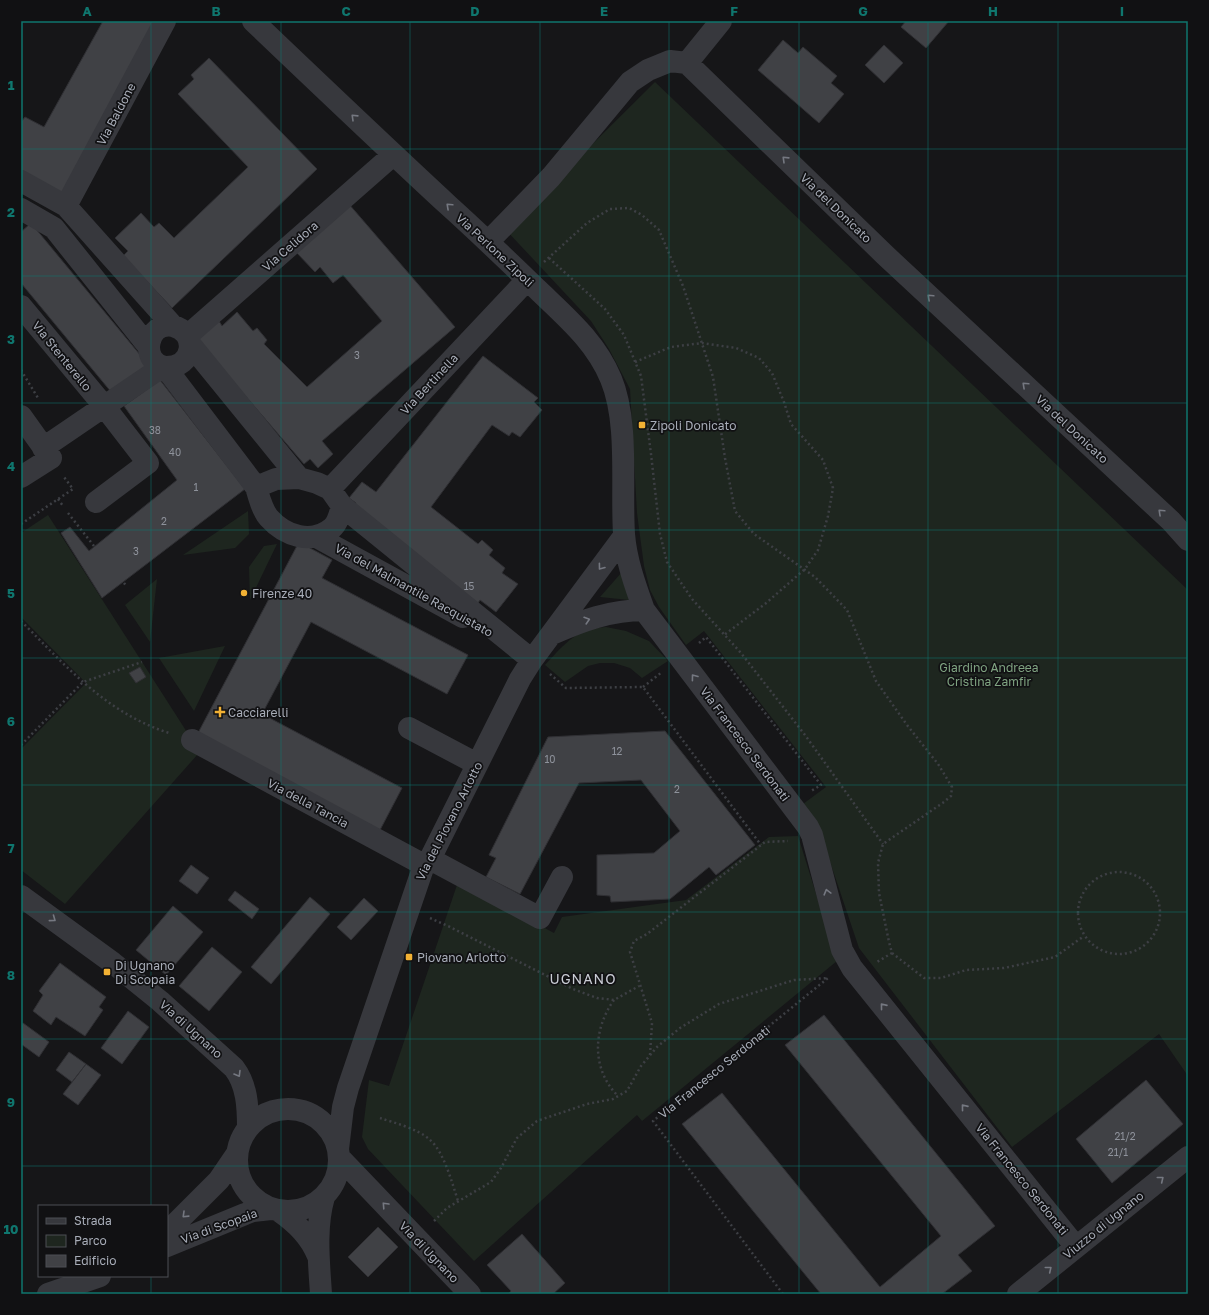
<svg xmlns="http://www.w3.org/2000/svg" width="1209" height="1315" viewBox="0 0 1209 1315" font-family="'Golos Text',sans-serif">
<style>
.green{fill:#1e261f}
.building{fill:#404145;stroke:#303034}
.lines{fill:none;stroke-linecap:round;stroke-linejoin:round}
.path{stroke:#3d3f44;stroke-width:2.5;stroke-dasharray:2 3;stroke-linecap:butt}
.minor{stroke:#37383d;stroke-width:22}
.oneway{stroke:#757881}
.grid{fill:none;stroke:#0f766e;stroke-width:1;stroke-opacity:0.55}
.poi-dot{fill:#f2b134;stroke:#111113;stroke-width:1.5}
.labels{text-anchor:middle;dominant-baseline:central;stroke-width:3.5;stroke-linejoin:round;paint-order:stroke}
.number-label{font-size:10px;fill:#8e929b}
.street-label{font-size:12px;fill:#a8adb8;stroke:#111113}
.poi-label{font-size:12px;fill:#a8adb8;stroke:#111113;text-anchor:start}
.park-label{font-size:12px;fill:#7fa381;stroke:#111113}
.quarter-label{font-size:14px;letter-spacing:1px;fill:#c9ccd4;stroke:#111113}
.neatline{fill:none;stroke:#0f766e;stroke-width:1.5}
.grid-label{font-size:13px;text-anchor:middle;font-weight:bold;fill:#0f766e}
</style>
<rect width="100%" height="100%" fill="#161618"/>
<path class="green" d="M655,82L1188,590V1076L1159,1034L1012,1147L859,948L818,826L803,804L826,787L704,631L686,645L659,607L650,590L644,566L637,513L630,389L609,349L591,321L506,230Z
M248,511L249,534L235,548L183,555Z
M48,515L192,740L198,754L65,904L21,870V749L86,683L21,617V533Z
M277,544L250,600L249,567L264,546Z
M622,572L629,600L600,597Z
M157,579L150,642L125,605Z
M606,627L626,631L649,641L668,661L642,678L630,668L614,663H600L588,666L565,682L545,665C557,652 570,636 587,630C593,628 600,628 606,627Z
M225,646L194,711L159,658Z
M798,836L837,961L642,1121L637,1115L474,1261L368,1149L362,1137L369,1080L389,1086L458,882L554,933L562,917L686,900L769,837Z"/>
<path class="building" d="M103,21H159L63,194L21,170V122L25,117L44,127Z
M906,21H949L926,48L901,27Z
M783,40L798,53L803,47L837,76L831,83L844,94L819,123L758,70Z
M884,45L903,63L884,83L865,65Z
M209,58L317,169L172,308L123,256L128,251L115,238L141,213L154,227L159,223L174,238L248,167L178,94L194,79L191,75Z
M348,203L455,327L322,441L333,454L318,468L310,459L304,464L197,340L219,321L222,326L237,312L253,331L257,328L267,340L264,344L307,387L382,321L343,275L333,283L320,267L315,272L296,252Z
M31,223L151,368L112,393L21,283V232Z
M483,356L538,398L534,402L542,410L520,437L512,432L509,436L492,425L431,507L478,544L482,540L493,550L489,555L505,568L502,573L518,584L496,612L480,600L476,606L353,508L356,503L349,498L362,482L376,492Z
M160,380L245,489L102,598L61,533L70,527L89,551L177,480L124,406Z
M299,542L332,560L322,578L468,655L447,694L311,622L262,714L402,788L380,830L198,733Z
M140,667L146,677L136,683L129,673Z
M665,731L755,845L716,875L709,867L670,899L611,902L610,896L597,895V855L654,853L680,831L641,780L579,783L520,894L486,877L496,858L489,855L548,737Z
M191,865L209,878L197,894L179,881Z
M235,891L259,909L252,919L228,900Z
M310,897L330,914L271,984L251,967Z
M364,898L378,911L351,940L337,927Z
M173,906L203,932L166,975L136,950Z
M212,947L242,972L209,1011L179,986Z
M60,963L106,997L99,1007L103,1010L85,1036L56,1017L51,1025L33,1011L43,995L39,991Z
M128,1011L149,1027L122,1064L101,1048Z
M824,1015L995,1226L958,1255L972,1271L942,1294H821L682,1124L722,1093L880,1287L941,1236L785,1045Z
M23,1023L49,1042L39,1057L21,1044V1026Z
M69,1052L86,1064L72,1082L56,1070Z
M86,1064L101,1075L78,1105L63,1094Z
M1146,1080L1183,1124L1112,1183L1076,1139Z
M378,1227L398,1247L368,1277L348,1257Z
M522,1234L565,1283L553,1294H508L511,1291L487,1265Z"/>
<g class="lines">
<path class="path" d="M549,258L605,309L624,335L641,376L651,454L660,534L667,562L692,599L741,653L805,735L883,844
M544,262L587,223L610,209L629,208L642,215L659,230L683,286L713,377L725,458L735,511L754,534L815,577L847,610L876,681L907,725L938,764L952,787L951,796L944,802L883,844L878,863L879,893L889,942L892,953L877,962
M635,362L671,347L702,343L736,348L759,358L772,373L784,402L791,424L823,460L833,488L828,516L818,550L805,569L765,604L724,635
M21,370L38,398
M58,499L63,506
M68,513L94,546
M21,524L73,489L64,477
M124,583L127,587
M21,621C66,666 106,713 169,733
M699,643L706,637L821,785L811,791
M550,674L566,688L643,687L761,845
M643,687L662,672
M21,745L83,682L142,662
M1078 913a41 41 0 1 1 82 0a41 41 0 1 1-82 0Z
M430,918L450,927L573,989L597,998L614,1000L639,986
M892,953L924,978H941L966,970L1004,968L1055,957L1084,936
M614,1000C593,1029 591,1069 618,1096
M650,1055L652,1023L630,952L634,941L647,934L765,842L788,841
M380,1118C395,1123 418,1129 429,1139C444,1151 452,1183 458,1201
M434,1221L447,1208L491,1182L501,1168L517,1138L537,1121L587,1104L613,1099L627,1091L641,1066L657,1047L680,1028L719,1004L794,980L828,978
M783,1294L653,1121L828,978"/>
<path class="minor" d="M253,21C318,83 383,145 449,206C479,233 509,262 538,290C566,317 596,342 611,379C629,422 621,487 624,534C626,560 635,585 644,610L808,827L812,835L842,950L852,968L1076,1247
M687,63L721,21
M21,181L66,206L173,326
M66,206L165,21
M21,209L54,228L148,346
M488,242L551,177L630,82L648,70L670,61L687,63L885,255L1171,521L1188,540
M21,306L104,406L148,463L96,502
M187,336L393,155
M190,344L299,478
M165,367C195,368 198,332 173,326C147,321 139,362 165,367L256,487
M21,416L51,458L21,477
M43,448L162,367
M330,489L527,280
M342,506C340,513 338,523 332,528C312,545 285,536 269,518C262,510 259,497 256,487L276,479L299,478L317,483L330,489L342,506L532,660
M315,536L463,617
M552,634C581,621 611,610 644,610
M409,728L477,764
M192,740L424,865
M430,859L540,918L562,877
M21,896L113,963L160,1001L234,1068C247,1085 248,1106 248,1128
M237 1160a51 51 0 1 1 102 0a51 51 0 1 1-102 0Z
M338,1149L343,1107L348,1088L424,865L430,859L520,679L532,660L624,536
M339,1157L470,1294
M279,1211C296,1223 310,1236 318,1256
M167,1232L219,1180L236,1155
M167,1246L245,1214L253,1211L271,1209
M48,1294L100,1276
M321,1294C319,1262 315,1228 324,1197
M1018,1294L1188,1157"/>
</g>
<defs><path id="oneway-chevron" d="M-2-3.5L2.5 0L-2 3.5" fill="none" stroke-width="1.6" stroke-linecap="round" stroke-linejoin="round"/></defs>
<g class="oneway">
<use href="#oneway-chevron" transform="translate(354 117) rotate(-136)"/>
<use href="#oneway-chevron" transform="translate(785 159) rotate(-136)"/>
<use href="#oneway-chevron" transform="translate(449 206) rotate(-137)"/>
<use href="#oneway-chevron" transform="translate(930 297) rotate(-137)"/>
<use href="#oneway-chevron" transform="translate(1025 385) rotate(-137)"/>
<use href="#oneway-chevron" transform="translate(1161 512) rotate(-137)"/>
<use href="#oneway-chevron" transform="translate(601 567) rotate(127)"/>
<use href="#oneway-chevron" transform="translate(587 620) rotate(-17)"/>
<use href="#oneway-chevron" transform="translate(694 677) rotate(-127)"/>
<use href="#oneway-chevron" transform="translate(827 892) rotate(-105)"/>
<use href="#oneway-chevron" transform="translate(53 919) rotate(36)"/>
<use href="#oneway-chevron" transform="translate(883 1006) rotate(-129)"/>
<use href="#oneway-chevron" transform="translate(238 1074) rotate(59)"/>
<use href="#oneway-chevron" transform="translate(964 1107) rotate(-129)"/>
<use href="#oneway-chevron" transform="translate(1161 1179) rotate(-39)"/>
<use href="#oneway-chevron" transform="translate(385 1205) rotate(-133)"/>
<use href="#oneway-chevron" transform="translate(185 1215) rotate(136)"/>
<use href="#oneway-chevron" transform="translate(1049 1269) rotate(-39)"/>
</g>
<path class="grid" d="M151,21V1206M281,21V1294M410,21V1294M540,21V1294M669,21V1294M799,21V1294M928,21V1294M1058,21V1294M21,149H1188M21,276H1188M21,403H1188M21,530H1188M21,658H1188M21,785H1188M21,912H1188M21,1039H1188M21,1166H1188M151,1276V1294"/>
<g class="poi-dot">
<rect x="638" y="421" width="8" height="8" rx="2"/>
<circle cx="244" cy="593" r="4"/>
<path d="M218 706h4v4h4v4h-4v4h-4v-4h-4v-4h4z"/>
<rect x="405" y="953" width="8" height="8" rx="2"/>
<rect x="103" y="968" width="8" height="8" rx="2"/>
</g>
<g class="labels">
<g class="number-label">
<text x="357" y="355">3</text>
<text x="155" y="430">38</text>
<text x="175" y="452">40</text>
<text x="196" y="487">1</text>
<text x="164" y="521">2</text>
<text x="136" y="551">3</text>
<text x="469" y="586">15</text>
<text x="617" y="751">12</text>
<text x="550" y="759">10</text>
<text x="677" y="789">2</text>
<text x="1125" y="1136">21/2</text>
<text x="1118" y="1152">21/1</text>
</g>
<g class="street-label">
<text transform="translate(116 114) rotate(-62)">Via Baldone</text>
<text transform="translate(836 208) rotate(44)">Via del Donicato</text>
<text transform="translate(290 246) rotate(-41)">Via Celidora</text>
<text transform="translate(495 250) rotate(43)">Via Perlone Zipoli</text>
<text transform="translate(62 356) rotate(51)">Via Stenterello</text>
<text transform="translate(429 384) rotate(-47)">Via Bertinella</text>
<text transform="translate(1072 429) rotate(43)">Via del Donicato</text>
<text transform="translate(414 590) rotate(29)">Via del Malmantile Racquistato</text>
<text transform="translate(745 744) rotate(53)">Via Francesco Serdonati</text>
<text transform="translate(308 803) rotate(28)">Via della Tancia</text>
<text transform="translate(449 821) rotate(-63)">Via del Piovano Arlotto</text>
<text transform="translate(191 1029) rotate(42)">Via di Ugnano</text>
<text transform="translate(714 1072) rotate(-39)">Via Francesco Serdonati</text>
<text transform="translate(1022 1179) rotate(51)">Via Francesco Serdonati</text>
<text transform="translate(1103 1225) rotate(-39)">Viuzzo di Ugnano</text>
<text transform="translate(219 1226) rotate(-20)">Via di Scopaia</text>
<text transform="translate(429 1252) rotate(46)">Via di Ugnano</text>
</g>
<g class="poi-label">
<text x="650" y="425">Zipoli Donicato</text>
<text x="252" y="593">Firenze 40</text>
<text x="228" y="712">Cacciarelli</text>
<text x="417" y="957">Piovano Arlotto</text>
<text x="115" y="965">Di Ugnano<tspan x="115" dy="14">Di Scopaia</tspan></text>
</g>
<g class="park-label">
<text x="989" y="667">Giardino Andreea<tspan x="989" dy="14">Cristina Zamfir</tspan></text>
</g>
<g class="quarter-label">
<text x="583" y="978">UGNANO</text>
</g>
</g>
<rect width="1209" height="1315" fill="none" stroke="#111113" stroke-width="44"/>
<rect x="38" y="1205" width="130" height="72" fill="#111113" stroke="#4d4f55"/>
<rect x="46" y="1218" width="20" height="6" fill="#37383d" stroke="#4d4f55"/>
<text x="74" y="1225" font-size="12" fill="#a8adb8">Strada</text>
<rect x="46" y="1235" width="20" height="12" fill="#1e261f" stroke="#4d4f55"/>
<text x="74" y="1245" font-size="12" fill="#a8adb8">Parco</text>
<rect x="46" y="1255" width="20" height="12" fill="#404145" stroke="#4d4f55"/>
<text x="74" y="1265" font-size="12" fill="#a8adb8">Edificio</text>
<rect x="22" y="22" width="1165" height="1271" class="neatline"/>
<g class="grid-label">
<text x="87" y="16">A</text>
<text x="216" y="16">B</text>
<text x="346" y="16">C</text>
<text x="475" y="16">D</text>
<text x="604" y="16">E</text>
<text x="734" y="16">F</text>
<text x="863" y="16">G</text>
<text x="993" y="16">H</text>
<text x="1122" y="16">I</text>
<text x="11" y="90">1</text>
<text x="11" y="217">2</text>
<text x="11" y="344">3</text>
<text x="11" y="471">4</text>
<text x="11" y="598">5</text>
<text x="11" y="726">6</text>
<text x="11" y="853">7</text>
<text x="11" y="980">8</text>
<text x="11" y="1107">9</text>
<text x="11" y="1234">10</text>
</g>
</svg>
